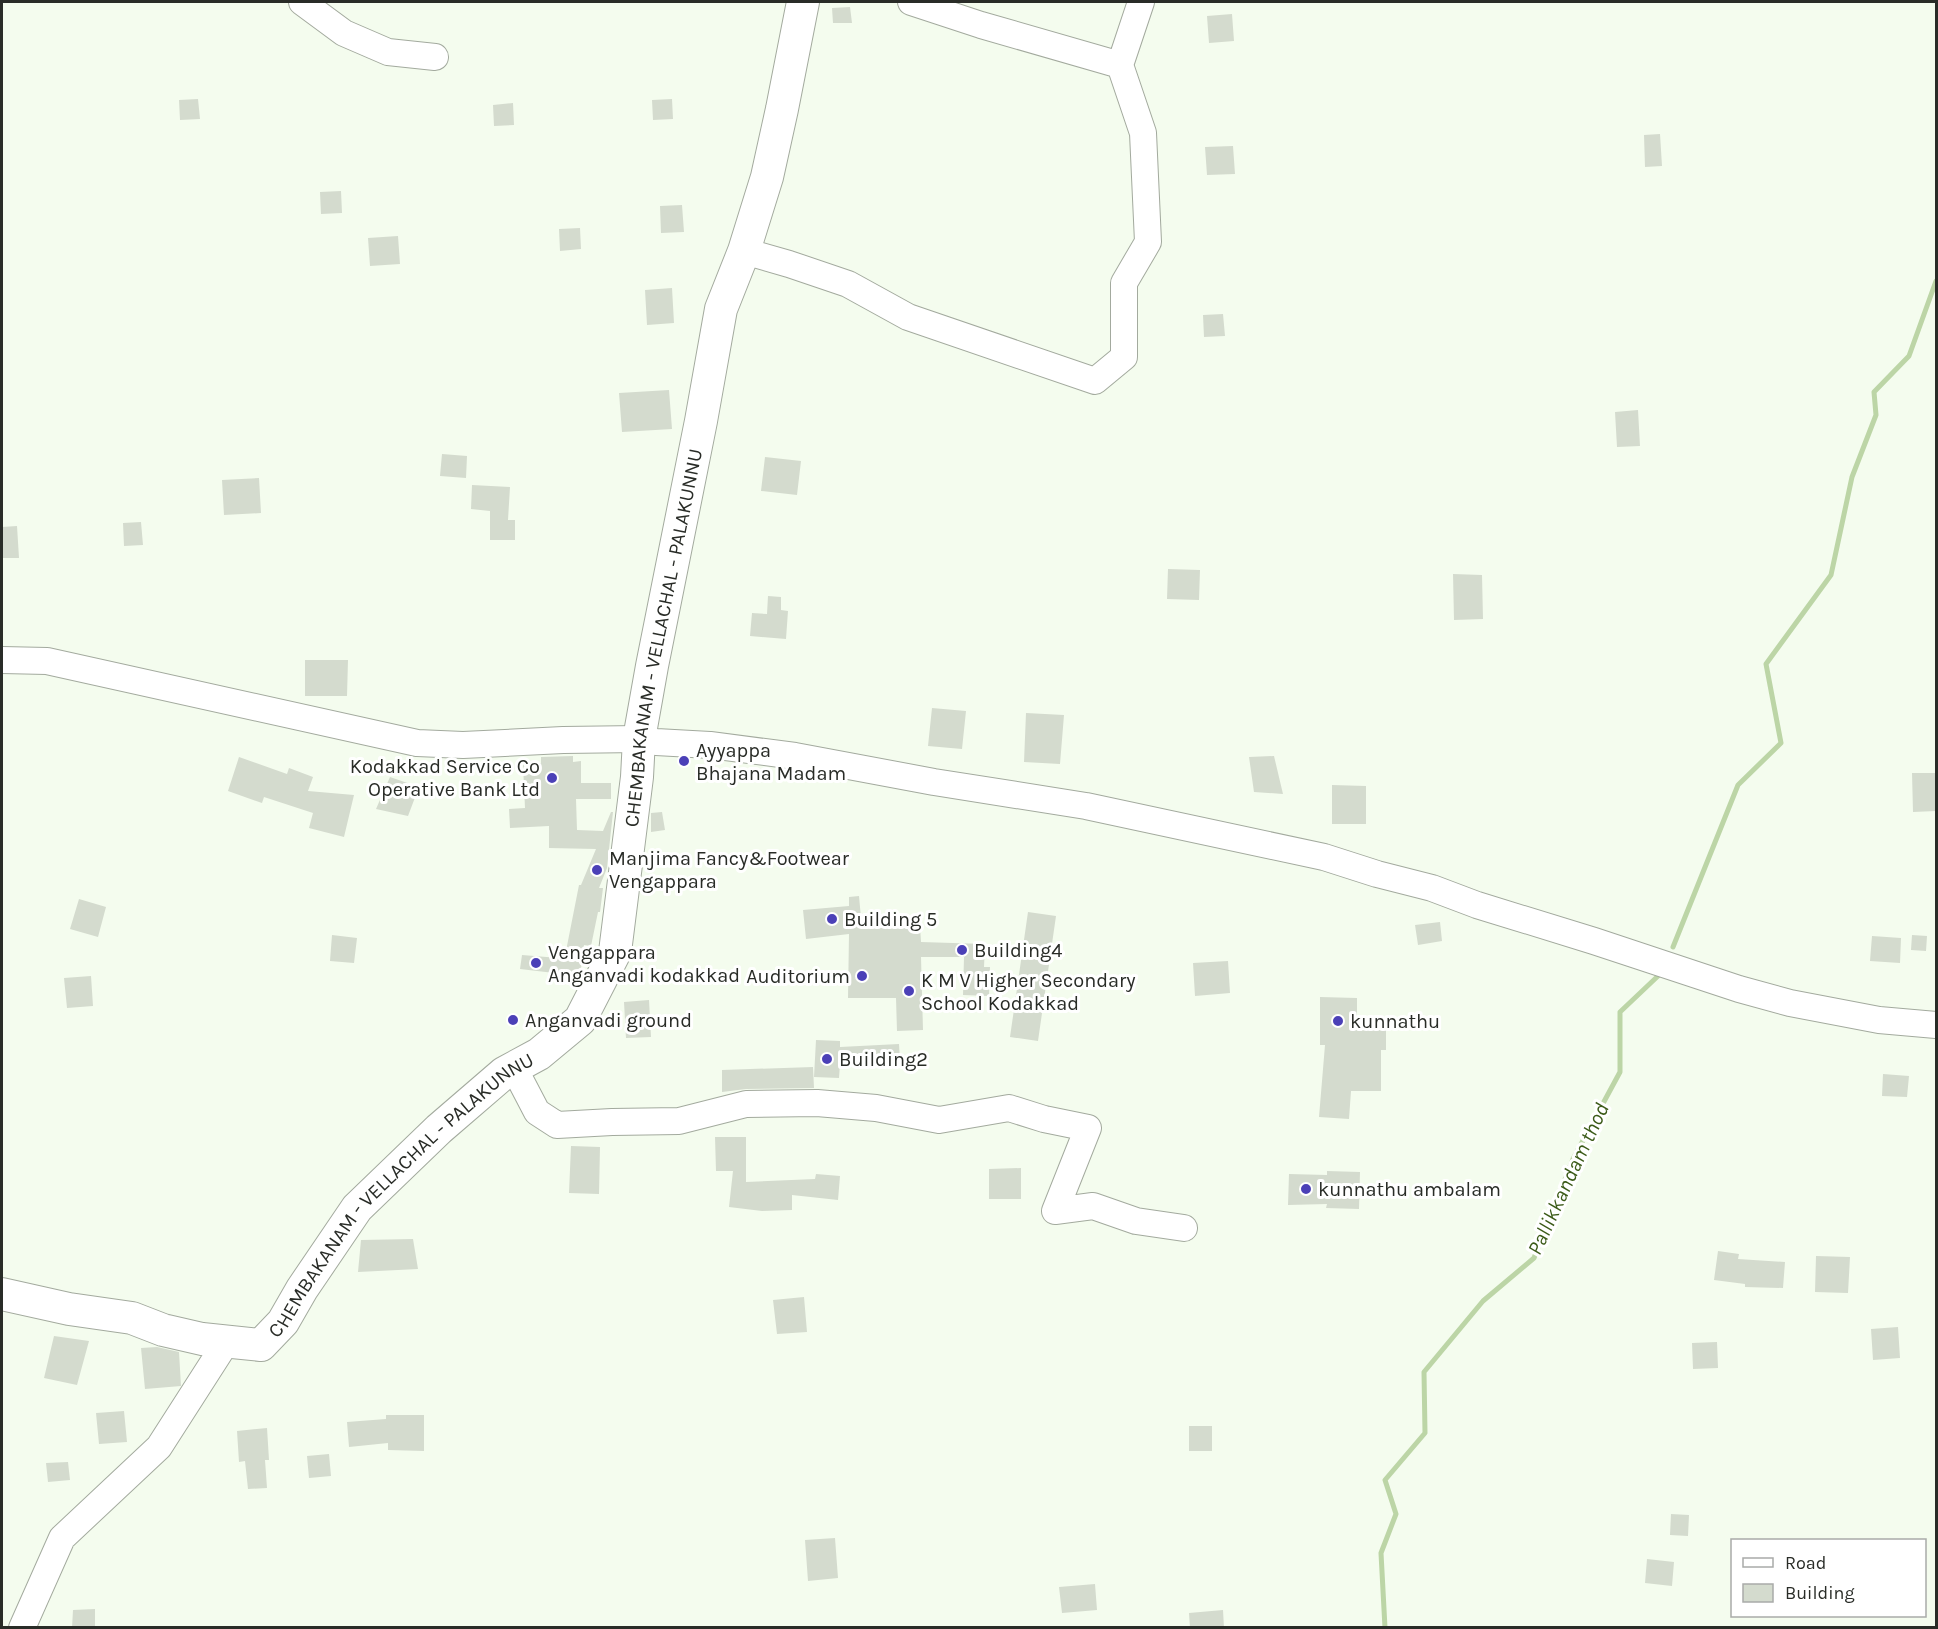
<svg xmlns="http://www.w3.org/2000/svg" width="1938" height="1629" viewBox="0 0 1938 1629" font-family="Karla,sans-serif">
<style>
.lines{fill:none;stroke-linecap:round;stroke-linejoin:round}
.stream{stroke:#bcd5a6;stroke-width:5}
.building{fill:#d4dbce}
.minor-casing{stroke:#a3aa9e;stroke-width:28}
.major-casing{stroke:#a3aa9e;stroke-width:34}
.minor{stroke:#fff;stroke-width:26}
.major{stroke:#fff;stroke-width:32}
.poi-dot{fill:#4b40b7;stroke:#fff;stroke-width:2}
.labels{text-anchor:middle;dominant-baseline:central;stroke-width:6;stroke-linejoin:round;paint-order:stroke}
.street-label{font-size:20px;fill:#292c27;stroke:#fff}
.poi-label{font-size:20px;fill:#292c27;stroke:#fff;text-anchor:start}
.water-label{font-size:21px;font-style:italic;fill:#3c5b19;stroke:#fff}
</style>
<rect width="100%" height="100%" fill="#f4fcee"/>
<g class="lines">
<path class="stream" d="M1673,947L1738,785L1781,743L1766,664L1831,575L1852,477L1876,415L1874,392L1909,356L1936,281
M1385,1628L1381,1553L1396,1514L1385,1480L1425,1433L1424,1372L1483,1301L1534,1258L1573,1159L1620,1072V1012L1658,976"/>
</g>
<path class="building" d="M850,7L852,23H833L832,8Z
M1232,14L1234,41L1209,43L1207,16Z
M198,99L200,119L180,120L179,100Z
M672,99L673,119L653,120L652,100Z
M513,103L514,125L494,126L493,105Z
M1660,134L1662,166L1645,167L1644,135Z
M1233,146L1235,174L1207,175L1205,147Z
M341,191L342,213L321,214L320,192Z
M682,205L684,232L661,233L660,206Z
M580,228L581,249L560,251L559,229Z
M398,236L400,264L370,266L368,238Z
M672,288L674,323L647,325L645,290Z
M1223,314L1225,336L1204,337L1203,315Z
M669,390L672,429L622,432L619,393Z
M1638,410L1640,446L1617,447L1615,412Z
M442,454L467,456L466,478L440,476Z
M765,457L801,461L797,495L761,491Z
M259,478L261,513L224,515L222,480Z
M472,485L510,487L508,520H515V540H490V511L471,509Z
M141,522L143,545L124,546L123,523Z
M17,526L19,558H2V527Z
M1168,569L1200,570L1199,600L1167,599Z
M1453,574L1482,575L1483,619L1454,620Z
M768,596L781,597V610L788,611L786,639L750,636L752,613L767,614Z
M305,660H348L347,696H305Z
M932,708L966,711L962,749L928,746Z
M1026,713L1064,715L1060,764L1024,762Z
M573,756V762L581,761V783H611V799H576L577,830L603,831L611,812H613L607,868L599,888H603L600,912H598L591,946L584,945L580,976L520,969L522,955L559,958L560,950L566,951L579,885H581L596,849L549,848V826L510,828L509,809L525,808L523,764L541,763V757Z
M1274,756L1283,794L1254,792L1249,757Z
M239,757L287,774L289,768L313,777L308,791L354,795L344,837L309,828L313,813L264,797L262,803L228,791Z
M1912,773H1936V811L1913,812Z
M390,777L419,787L408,816L376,809Z
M1332,785L1366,786V824H1332Z
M662,812L665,830L651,832V813Z
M859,896L862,929L920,926L921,942L985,944L984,967H990L989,996L963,995L964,957H921L923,1030L897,1031L896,998H848L849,934L806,939L803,910L849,906V897Z
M79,899L106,907L98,937L70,929Z
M1028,912L1056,916L1038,1041L1010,1037Z
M1440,922L1442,941L1418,945L1415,925Z
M332,935L357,938L354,963L330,961Z
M1912,935L1927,936L1926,951L1911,950Z
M1872,936L1901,938L1900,963L1870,961Z
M1228,961L1230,993L1195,996L1193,963Z
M91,976L93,1006L67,1008L64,978Z
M1320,997L1357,998V1019L1386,1020V1050H1381V1091H1351L1349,1119L1319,1117L1325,1045H1320Z
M649,1000L651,1037L626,1038L624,1002Z
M816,1040L840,1041V1047L899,1044L900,1061L840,1064L839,1078L814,1077Z
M813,1067L814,1088L746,1089L722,1092V1070Z
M1883,1074L1909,1076L1907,1097L1882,1096Z
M715,1137H746V1182L815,1179L816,1174L840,1176L838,1200L792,1195V1210L762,1211L729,1207L733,1171H716Z
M571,1146L600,1147L599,1194L569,1193Z
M1021,1168V1199H989V1169Z
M1327,1171L1360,1172L1359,1209L1326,1208L1327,1204L1288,1205L1289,1174L1327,1175Z
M413,1239L418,1269L358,1272L361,1240Z
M1718,1251L1739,1254L1738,1259L1785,1262L1783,1288L1745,1287V1284L1714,1280Z
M1816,1256L1850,1257L1848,1293L1815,1292Z
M804,1297L807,1332L777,1334L773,1300Z
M1898,1327L1900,1358L1873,1360L1871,1329Z
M54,1336L89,1341L77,1385L44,1378Z
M1717,1342L1718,1368L1693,1369L1692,1343Z
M157,1347L179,1352L181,1386L145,1389L141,1348Z
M124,1411L127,1442L99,1444L96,1413Z
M386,1415H424V1451L388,1450V1443L349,1447L347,1422L386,1419Z
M1189,1426H1212V1451H1189Z
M267,1428L269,1460H265L267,1488L248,1489L245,1461L239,1462L237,1431Z
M329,1454L331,1476L309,1478L307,1456Z
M68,1462L70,1480L48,1482L46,1463Z
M1671,1514L1689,1515L1688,1536L1670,1535Z
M835,1538L838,1578L808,1581L805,1540Z
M1647,1559L1674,1562L1672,1586L1645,1583Z
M1095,1584L1097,1610L1062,1613L1059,1587Z
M95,1609V1628H72L73,1610Z
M1223,1610L1224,1628H1190L1189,1613Z"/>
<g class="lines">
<g class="minor-casing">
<path id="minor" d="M302,2L344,33L388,52L435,57
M911,2L981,25L1120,65
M744,251L789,264L848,284L908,317L1095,381L1124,357V283L1148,242L1143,133L1120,65L1141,2
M2,660L47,661L417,743L463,745L563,740L639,739L656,742L710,745L795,756L934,782L1086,806L1324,857L1377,874L1432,888L1477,905L1594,941L1739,989L1790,1003L1879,1020L1936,1025
M514,1068L537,1112L557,1125L612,1122L679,1121L746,1104L817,1103L876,1108L939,1120L1009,1108L1044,1119L1088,1128L1055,1211L1093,1206L1136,1221L1184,1228
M22,1628L62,1538L159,1447L227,1341"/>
</g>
<g class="major-casing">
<g id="major">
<path id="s1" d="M2,1294L69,1309L132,1318L163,1330L202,1339L261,1345L283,1322L302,1289L357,1208L439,1129L504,1073L539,1054L580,1020L615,952L637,777L639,739L652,666L701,421L721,309L744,251L767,177L782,109L803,2"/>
</g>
</g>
<use href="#minor" class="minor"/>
<use href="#major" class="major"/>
</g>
<g class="poi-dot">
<circle cx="684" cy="761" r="6"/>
<circle cx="552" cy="778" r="6"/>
<circle cx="597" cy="870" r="6"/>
<circle cx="832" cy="919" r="6"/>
<circle cx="962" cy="950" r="6"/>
<circle cx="536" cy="963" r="6"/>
<circle cx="862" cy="976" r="6"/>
<circle cx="909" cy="991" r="6"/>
<circle cx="513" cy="1020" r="6"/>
<circle cx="1338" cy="1021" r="6"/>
<circle cx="827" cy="1059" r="6"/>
<circle cx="1306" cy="1189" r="6"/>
</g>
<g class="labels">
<g class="street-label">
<text stroke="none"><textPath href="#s1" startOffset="1120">CHEMBAKANAM - VELLACHAL - PALAKUNNU</textPath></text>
<text stroke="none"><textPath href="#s1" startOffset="472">CHEMBAKANAM - VELLACHAL - PALAKUNNU</textPath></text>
</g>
<g class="poi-label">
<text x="696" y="750">Ayyappa<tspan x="696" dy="23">Bhajana Madam</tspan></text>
<text x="540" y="766" text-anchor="end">Kodakkad Service Co<tspan x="540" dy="23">Operative Bank Ltd</tspan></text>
<text x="609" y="858">Manjima Fancy&amp;Footwear<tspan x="609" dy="23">Vengappara</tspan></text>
<text x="844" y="919">Building 5</text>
<text x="974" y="950">Building4</text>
<text x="548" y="952">Vengappara<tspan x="548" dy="23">Anganvadi kodakkad</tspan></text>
<text x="850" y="976" text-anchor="end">Auditorium</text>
<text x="921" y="980">K M V Higher Secondary<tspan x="921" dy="23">School Kodakkad</tspan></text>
<text x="525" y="1020">Anganvadi ground</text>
<text x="1350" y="1021">kunnathu</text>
<text x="839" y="1059">Building2</text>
<text x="1318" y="1189">kunnathu ambalam</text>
</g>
<g class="water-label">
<text transform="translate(1568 1179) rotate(-65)">Pallikkandam thod</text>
</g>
</g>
<rect width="1938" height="1629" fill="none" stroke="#292c27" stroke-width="6"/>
<rect x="1731" y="1539" width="195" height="78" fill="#ffffff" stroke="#a9aba9" stroke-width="1.5"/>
<rect x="1743" y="1558" width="30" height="9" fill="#ffffff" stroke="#a9aba9" stroke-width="1.5"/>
<text x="1785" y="1569" font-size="18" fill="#292c27">Road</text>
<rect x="1743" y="1584" width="30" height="18" fill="#d4dbce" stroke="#a9aba9" stroke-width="1.5"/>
<text x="1785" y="1599" font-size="18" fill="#292c27">Building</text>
</svg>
